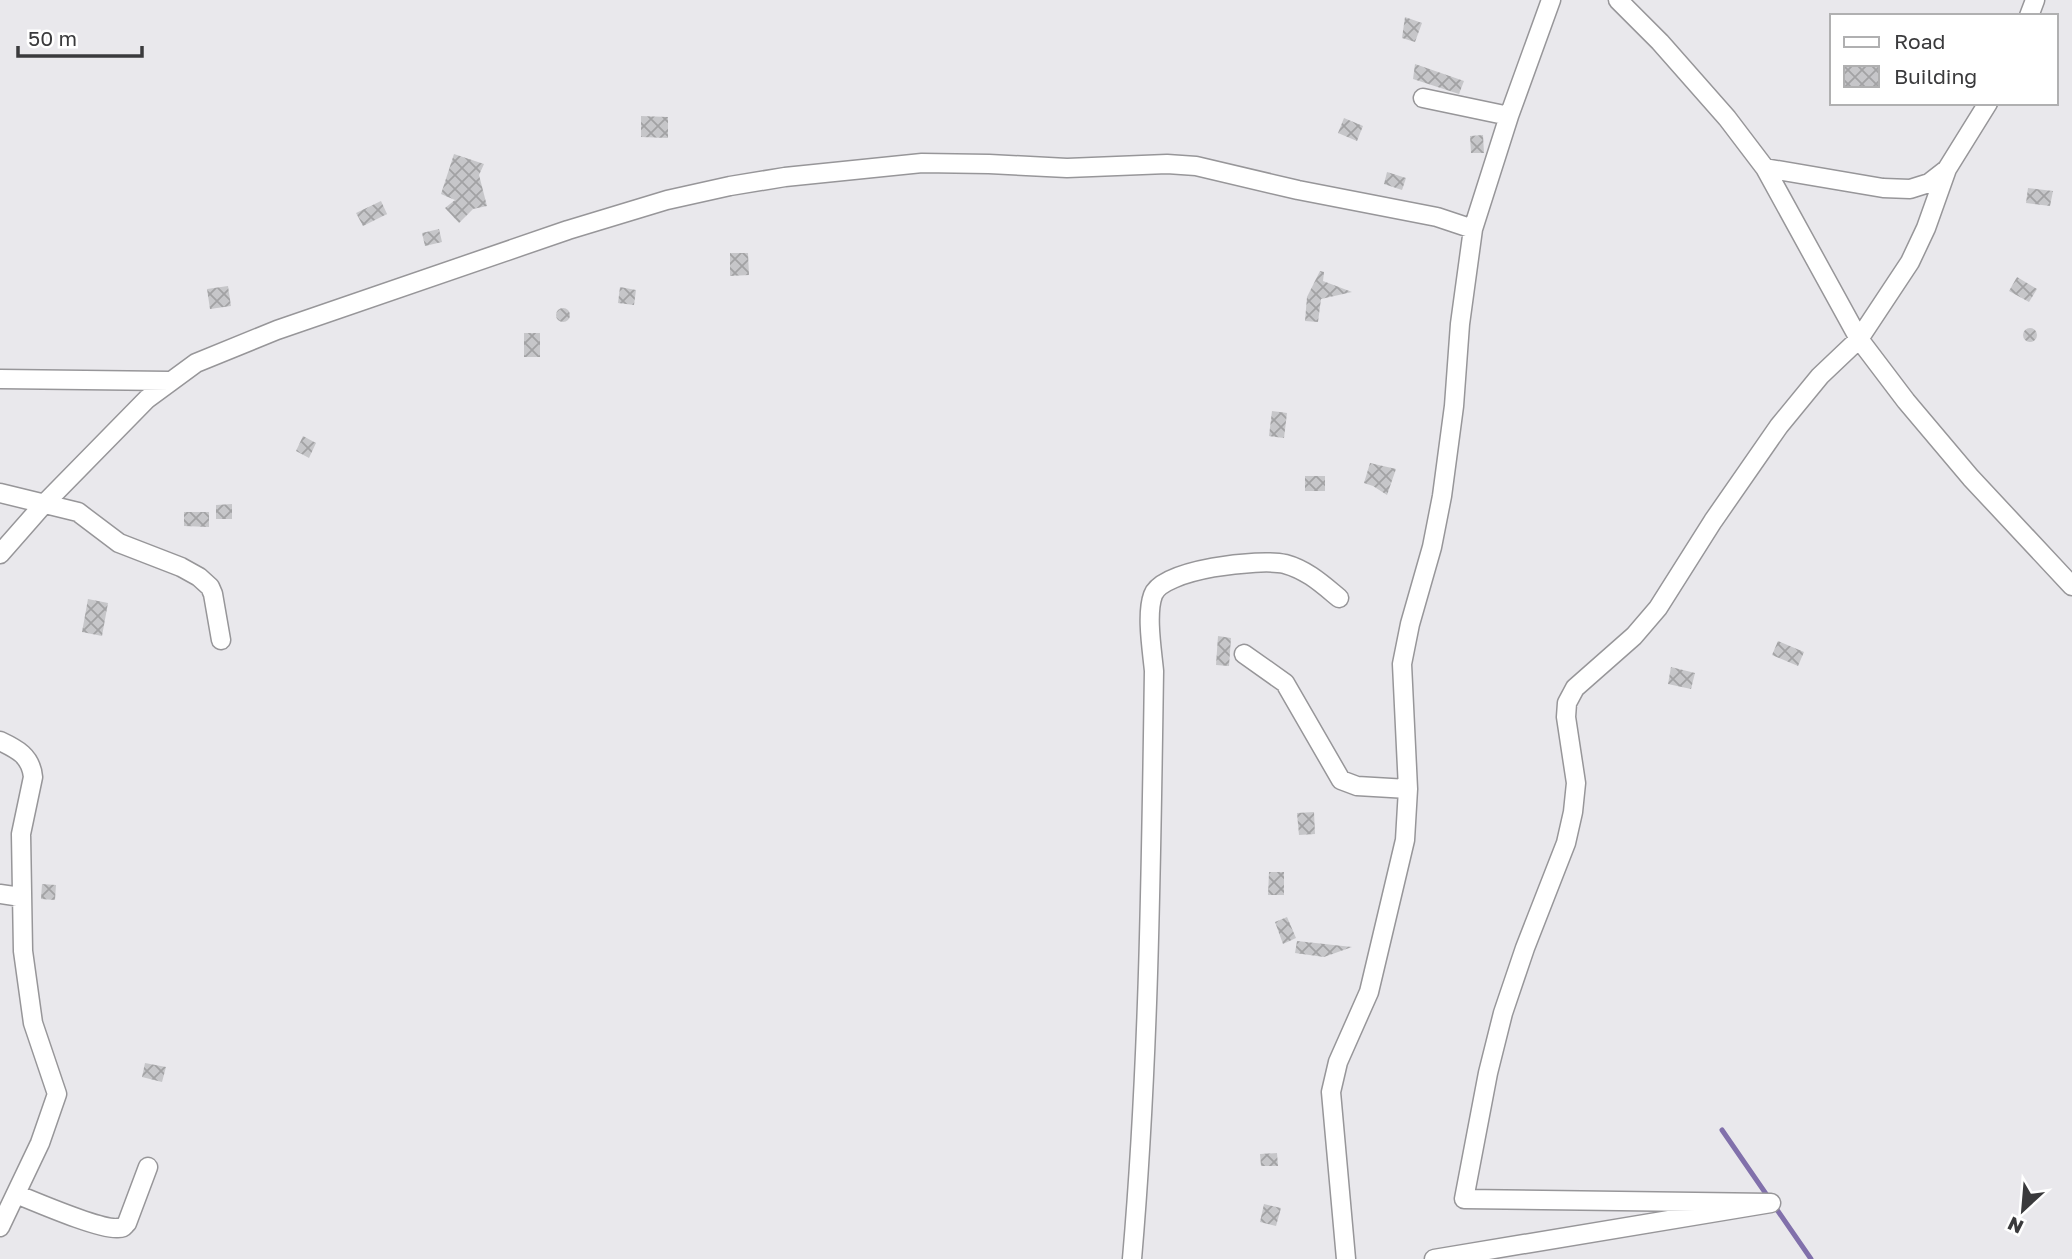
<svg xmlns="http://www.w3.org/2000/svg" width="2072" height="1259" viewBox="0 0 2072 1259" font-family="'Golos Text',sans-serif">
<style>
.lines{fill:none;stroke-linecap:round;stroke-linejoin:round}
.stream{stroke:#8170ab;stroke-width:5}
.building{fill:url(#building-cross-hatch)}
.street-casing{stroke:#979699;stroke-width:21}
.street{stroke:#fff;stroke-width:18}
</style>
<defs>
<pattern id="building-cross-hatch" width="8" height="8" patternUnits="userSpaceOnUse" patternTransform="scale(1.75)"><rect width="8" height="8" fill="#c6c6c9"/><path d="M0 0l8 8M0 8l8-8" fill="none" stroke="#a2a2a4"/></pattern>
</defs>
<rect width="100%" height="100%" fill="#e9e8ec"/>
<g class="lines">
<path class="stream" d="M1722,1130L1811,1259"/>
</g>
<path class="building" d="M1405,17L1422,23L1415,42L1402,38Z
M1415,64L1464,81L1459,94L1413,79Z
M641,116L668,117V138L641,137Z
M1344,118L1363,126L1357,141L1338,133Z
M1483,135L1484,153H1471L1470,136Z
M454,154L484,164L479,175L487,206L473,209L459,223L445,208L455,200L441,194Z
M1387,172L1406,178L1402,190L1384,184Z
M2028,188L2053,191L2050,206L2026,203Z
M381,201L387,214L363,226L356,213Z
M439,229L442,242L425,246L422,233Z
M730,253H748L749,275L730,276Z
M1320,271L1324,272L1323,281L1352,292L1321,299L1318,322L1305,321L1307,297Z
M2017,277L2037,289L2029,302L2009,291Z
M228,286L231,306L210,309L207,289Z
M620,287L636,290L634,305L618,303Z
M556 315a7 7 0 1 1 14 0a7 7 0 1 1-14 0Z
M2023 335a7 7 0 1 1 14 0a7 7 0 1 1-14 0Z
M524,333H540V357H524Z
M1272,411L1287,413L1284,438L1269,436Z
M303,436L316,443L309,458L296,451Z
M1370,463L1396,469L1387,495L1373,486L1364,483Z
M1305,476H1325V491H1305Z
M232,504V519H216V505Z
M184,512H209V527L184,526Z
M88,599L108,603L102,636L82,632Z
M1218,636L1231,638L1229,666L1216,665Z
M1778,641L1804,652L1798,666L1772,655Z
M1671,667L1695,673L1691,689L1668,684Z
M1314,812L1315,834L1299,835L1297,813Z
M1269,872H1284V895H1268Z
M42,884L56,885L55,900L41,899Z
M1287,917L1296,938L1283,944L1275,922Z
M1297,941L1352,947L1324,957L1295,953Z
M145,1063L166,1067L162,1082L142,1077Z
M1277,1153L1278,1166H1261L1260,1154Z
M1264,1204L1281,1208L1276,1226L1260,1222Z"/>
<g class="lines">
<g class="street-casing">
<path id="street" d="M1618,0L1660,42L1727,118L1765,168L1859,339L1906,401L1971,478L2072,586
M2029,16L2035,0
M1423,98L1509,116
M1765,168L1883,188L1910,189L1929,183L1947,169L1988,103
M0,379L169,381
M0,493L78,512L119,543L181,567L199,577L210,587L213,594L221,640
M0,554L43,505L147,399L196,363L277,330L568,230L667,200L730,186L785,177L922,163L989,164L1067,168L1167,164L1196,166L1298,190L1437,217L1473,229
M1244,654L1285,683L1341,780L1357,786L1408,789
M0,741C17,749 31,756 33,777L21,834L23,951L33,1023L57,1094L40,1143L0,1227
M0,894L21,897
M16,1194C36,1202 100,1230 118,1228C124,1228 123,1227 127,1223L148,1167
M1132,1259C1149,1063 1151,867 1154,671C1152,650 1146,614 1153,595C1162,569 1260,558 1285,564C1307,570 1322,584 1339,598
M1346,1259L1331,1092L1338,1062L1369,992L1405,840L1408,789L1402,664L1410,624L1432,547L1442,496L1454,406L1460,324L1473,229L1509,116L1551,0
M1434,1259L1771,1203L1464,1199L1488,1073L1503,1013L1525,948L1566,843L1573,812L1576,783L1566,717L1567,703L1575,688L1634,636L1658,608L1713,521L1779,426L1820,376L1859,339L1910,262L1926,228L1947,169"/>
</g>
<use href="#street" class="street"/>
</g>
<rect x="1830" y="14" width="228" height="91" fill="#ffffff" stroke="#b0b0b1" stroke-width="2"/>
<rect x="1844" y="37" width="35" height="10" fill="#ffffff" stroke="#b0b0b1" stroke-width="2"/>
<text x="1894" y="49" font-size="21" fill="#3a3a3c">Road</text>
<rect x="1844" y="66" width="35" height="21" fill="url(#building-cross-hatch)" stroke="#b0b0b1" stroke-width="2"/>
<text x="1894" y="84" font-size="21" fill="#3a3a3c">Building</text>
<g transform="translate(2023 1210) rotate(206)" stroke="#ffffff" stroke-width="5" paint-order="stroke">
<path d="M0-5L12 26L0 18L-12 26Z" fill="#3a3a3c"/>
<text y="-10" font-size="19" font-weight="bold" text-anchor="middle" fill="#3a3a3c">N</text>
</g>
<path d="M18 46v10h124v-10" fill="none" stroke="#3a3a3c" stroke-width="3.5"/>
<text x="28" y="46" font-size="21" fill="#3a3a3c" stroke="#ffffff" stroke-width="5" paint-order="stroke">50 m</text>
</svg>
